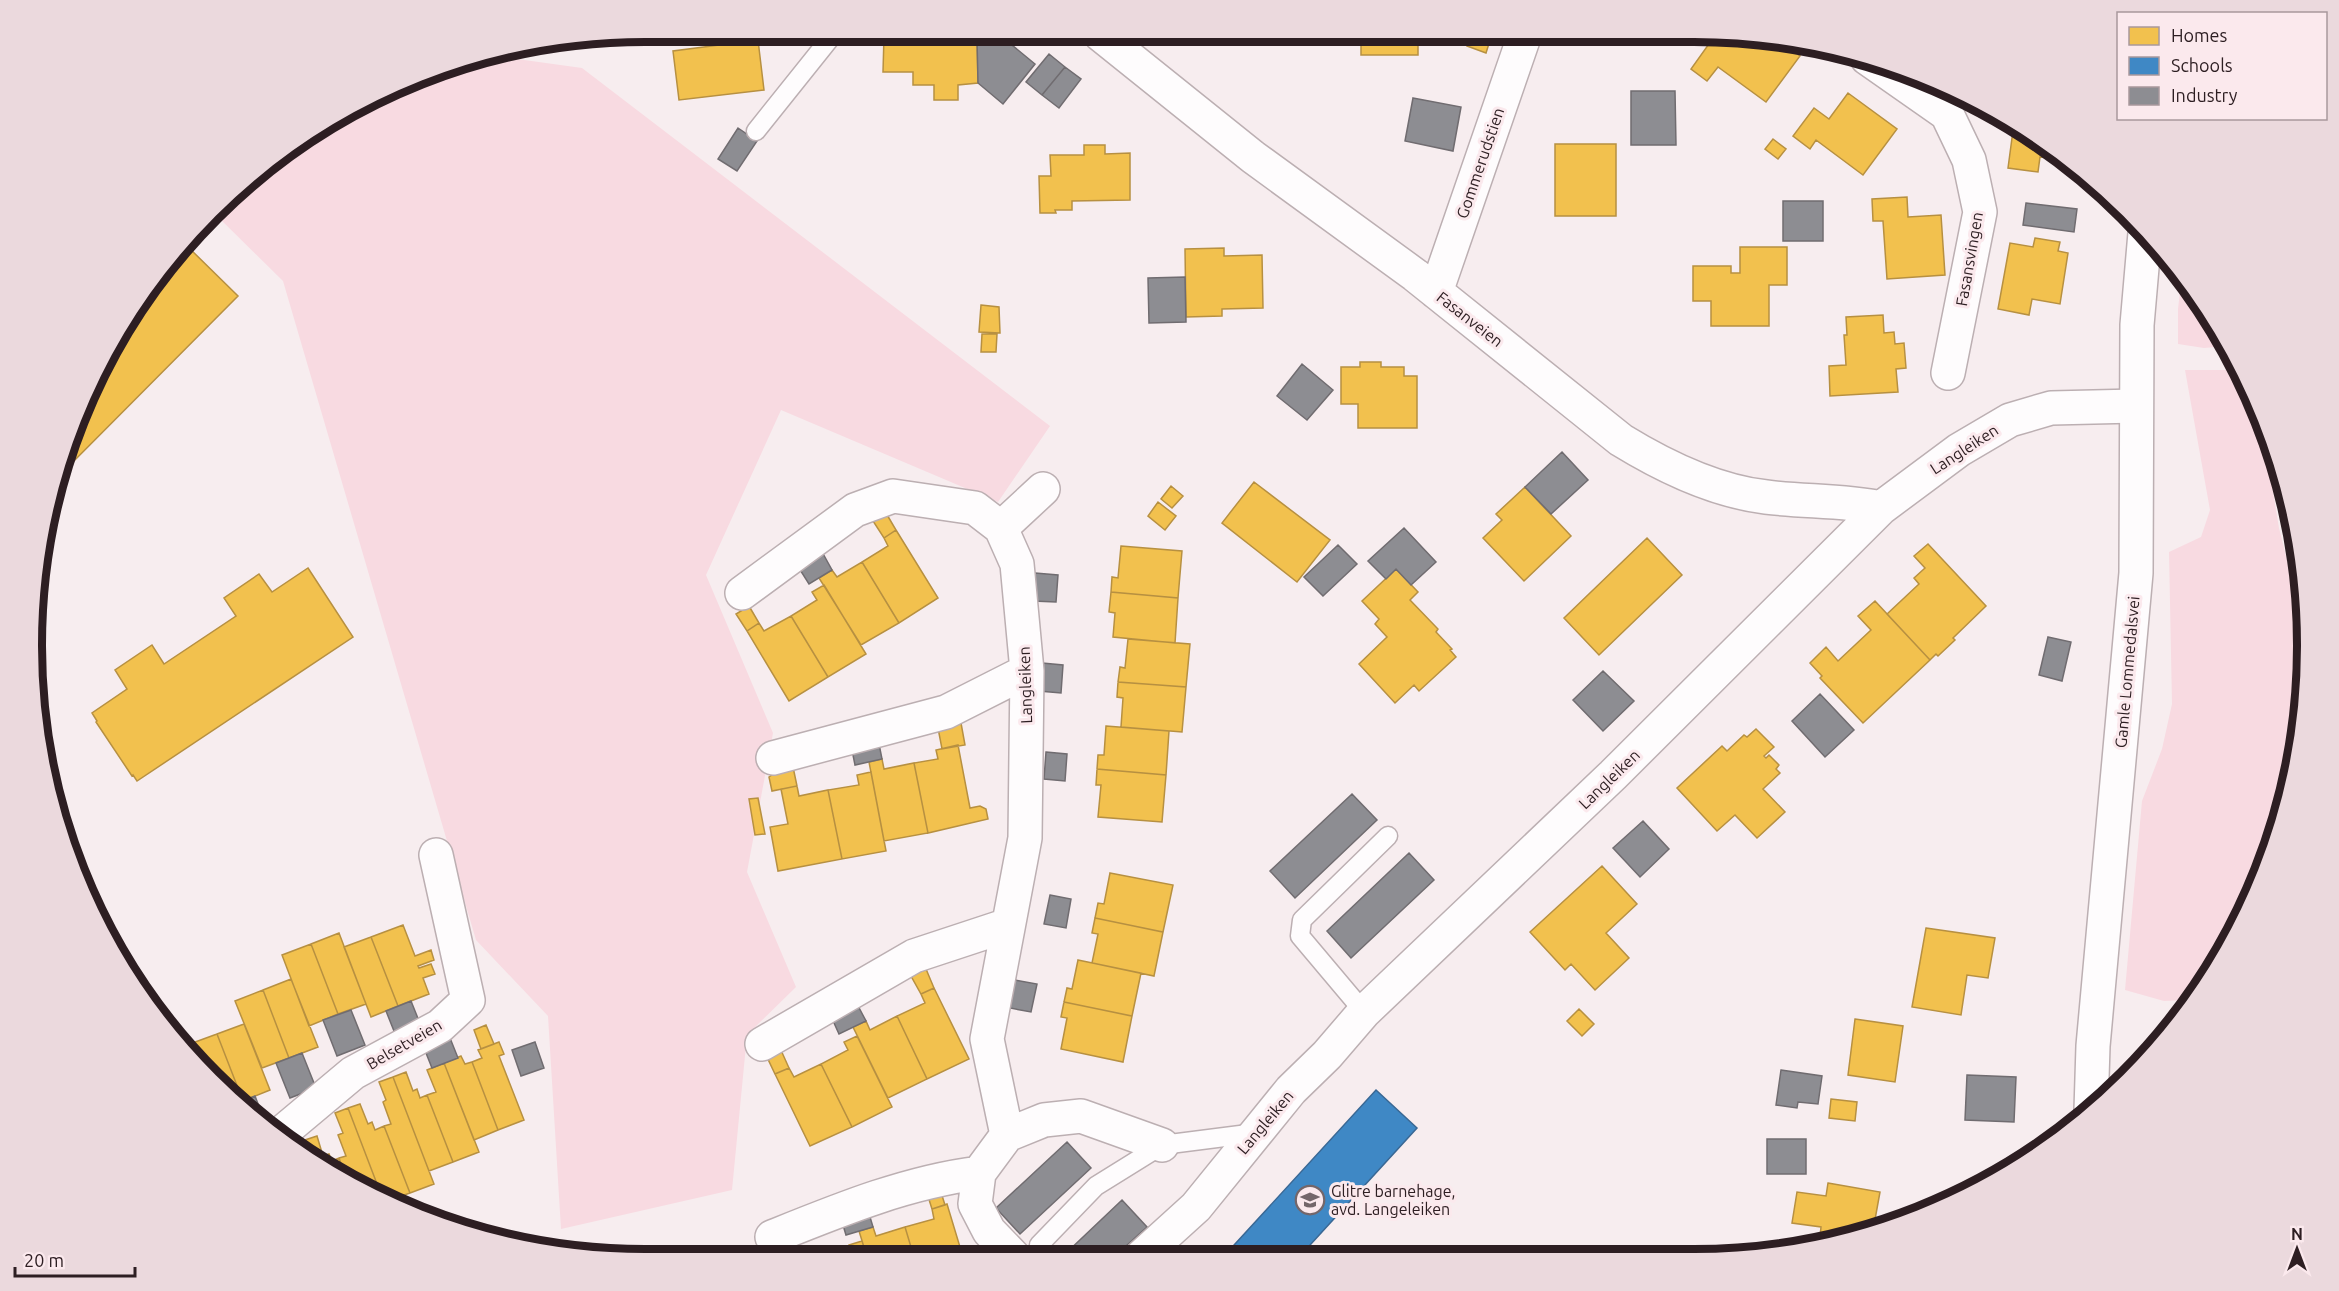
<svg xmlns="http://www.w3.org/2000/svg" width="2339" height="1291" viewBox="0 0 2339 1291" font-family="Ubuntu,sans-serif">
<style>
.green{fill:#f8dae1}
.homes{fill:#f2c14e;stroke:#b79041;stroke-width:1.5}
.schools{fill:#3f88c5;stroke:#3a6894;stroke-width:1.5}
.industry{fill:#8d8d92;stroke:#706c70;stroke-width:1.5}
.lines{fill:none;stroke-linecap:round;stroke-linejoin:round}
.lane-casing{stroke:#bcafb2;stroke-width:21}
.street-casing{stroke:#bcafb2;stroke-width:36}
.secondary-casing{stroke:#bcafb2;stroke-width:36}
.lane{stroke:#fefcfd;stroke-width:18}
.street{stroke:#fefcfd;stroke-width:33}
.secondary{stroke:#fefcfd;stroke-width:33}
.labels{text-anchor:middle;dominant-baseline:central;stroke-width:6;stroke-linejoin:round;paint-order:stroke}
.street-label{font-size:16px;fill:#2d1e22;stroke:#fbe9ed}
.poi-label{font-size:16px;fill:#2d1e22;stroke:#fbe9ed;text-anchor:start}
.rim{fill:none;stroke:#2d1e22;stroke-width:8}
</style>
<rect width="100%" height="100%" fill="#f7edef"/>
<path class="green" d="M487,55L582,68L1050,426L998,502L781,410L706,575L773,733L747,872L796,987L747,1035L732,1190L561,1229L548,1016L476,940L283,281L212,211L272,158L374,95L448,64Z
M2182,274L2227,346L2204,348L2178,344V309Z
M2185,370H2241L2244,374L2261,419L2279,528L2305,632L2302,726L2275,843L2225,953L2189,1000L2164,1001L2125,990L2142,801L2162,749L2172,704L2169,552L2201,537L2210,510Z"/>
<path class="homes" d="M1361,34H1418V55H1361Z
M1471,34H1492L1486,53L1467,46Z
M1716,34L1732,45L1740,34L1780,40L1800,56L1766,102L1718,67L1707,81L1691,69Z
M977,35L978,83L958,85V100H934V85H913V72H883L884,36Z
M758,40L764,90L679,100L673,51Z
M1848,93L1897,129L1863,175L1816,140L1810,149L1793,136L1814,108L1829,119Z
M2014,123L2065,160L2040,157L2038,172L2008,168Z
M1773,139L1786,149L1778,159L1765,149Z
M1555,144H1616V216H1555Z
M1084,145H1105V154L1130,153V200L1072,201V210H1055L1056,213H1040L1039,176H1051L1050,155H1084Z
M1907,197L1908,217L1941,215L1945,275L1887,279L1883,221H1873L1872,199Z
M2035,238L2060,242L2058,251L2068,253L2060,304L2032,299L2029,315L1998,309L2010,243L2033,247Z
M185,244L238,296L55,480L95,374L135,304Z
M1740,247H1787V285H1769V326H1711V301H1693V266H1731V273H1740Z
M1224,248V256L1262,255L1263,308L1222,309V316L1186,317L1185,249Z
M981,305L999,307L1000,333L979,332Z
M1883,315L1884,333L1894,332L1895,344L1904,343L1906,368L1896,369L1898,392L1830,396L1829,366L1846,365L1844,335H1847L1846,317Z
M982,334H997L996,352H981Z
M1360,362H1381V367H1404V376H1417V428H1358V404H1341V367H1360Z
M1254,482L1330,540L1297,582L1222,523Z
M1171,486L1183,496L1172,508L1161,499Z
M1525,487L1571,536L1524,581L1483,538L1502,520L1496,514Z
M1158,502L1176,516L1165,530L1148,516Z
M886,513L896,530L884,538L873,521Z
M896,530L938,598L899,623L862,562L888,546L884,538Z
M1647,538L1682,575L1599,655L1564,618Z
M1928,544L1986,606L1953,638L1955,640L1938,656L1936,654L1930,660L1887,614L1919,584L1914,578L1925,568L1914,556Z
M1121,546L1182,551L1178,598L1111,592L1112,577L1118,578Z
M862,562L899,623L861,645L819,578L832,570L837,577Z
M308,568L353,637L137,781L133,775L132,776L96,722L97,721L92,713L127,689L115,670L152,645L164,664L236,616L224,598L259,574L272,592Z
M1396,569L1418,592L1410,600L1438,629L1436,632L1452,649L1450,650L1456,657L1419,691L1414,685L1395,703L1359,664L1387,637L1375,624L1379,619L1362,601Z
M824,585L866,654L828,677L791,616L817,600L812,592Z
M1111,592L1178,598L1175,643L1113,637L1115,613L1109,612Z
M1875,601L1930,660L1863,723L1820,678L1822,676L1810,663L1826,647L1838,661L1871,630L1858,616Z
M749,606L759,623L747,631L736,614Z
M791,616L828,677L789,701L747,631L759,623L764,631Z
M1128,639L1190,644L1186,687L1118,682L1120,667L1125,668Z
M1118,682L1186,687L1182,732L1121,727L1123,698L1117,697Z
M961,723L965,745L942,749L938,728Z
M1106,726L1169,731L1166,775L1097,769L1098,755H1104Z
M1756,729L1774,747L1764,756L1766,758L1769,755L1779,765L1776,769L1780,773L1763,789L1785,812L1757,838L1735,815L1717,831L1677,788L1722,746L1727,751L1744,735L1747,737Z
M958,745L970,808L980,806L986,809L988,819L928,833L914,763L938,759L936,750Z
M882,759L884,769L914,763L928,833L884,841L869,762Z
M793,767L797,786L772,791L769,777L779,770Z
M1097,769L1166,775L1162,822L1098,817L1101,785H1096Z
M871,772L886,851L842,859L828,790L859,785L857,775Z
M797,786L799,796L828,790L842,859L778,871L770,827L788,824L781,789Z
M758,798L765,834L755,835L749,799Z
M1602,866L1637,904L1606,933L1629,958L1595,990L1571,964L1565,970L1530,932Z
M1110,873L1173,885L1163,932L1095,918L1098,903L1104,904Z
M1095,918L1163,932L1154,976L1092,963L1098,934L1092,933Z
M403,925L415,956L431,950L434,960L418,966L419,968L431,964L435,974L423,978L429,994L398,1006L371,937Z
M1926,928L1995,938L1988,978L1967,975L1961,1015L1912,1007Z
M339,933L366,1004L338,1014L311,944Z
M371,937L398,1006L371,1017L344,947Z
M311,944L338,1014L309,1026L282,955Z
M1078,960L1141,973L1132,1016L1064,1002L1067,988L1072,989Z
M926,969L934,988L921,994L911,976Z
M291,979L318,1047L289,1058L263,990Z
M934,988L969,1059L927,1079L897,1016L925,1003L921,994Z
M263,990L289,1058L262,1068L235,1001Z
M1064,1002L1132,1016L1123,1062L1061,1049L1067,1018L1061,1017Z
M1579,1009L1594,1024L1582,1036L1567,1021Z
M897,1016L927,1079L888,1098L853,1027L866,1021L870,1030Z
M1855,1019L1903,1026L1895,1082L1848,1075Z
M244,1024L270,1090L243,1101L217,1034Z
M486,1025L494,1044L481,1049L474,1030Z
M217,1034L243,1101L237,1103L192,1059L187,1045Z
M857,1036L892,1107L852,1127L821,1064L848,1050L844,1042Z
M499,1042L504,1054L499,1056L524,1120L498,1130L472,1062L482,1058L478,1050Z
M780,1048L789,1068L775,1074L766,1055Z
M461,1056L465,1064L472,1062L498,1130L474,1140L444,1063Z
M444,1063L479,1152L453,1162L427,1095L436,1092L427,1070Z
M821,1064L852,1127L810,1146L775,1074L789,1068L794,1077Z
M406,1072L413,1091L417,1089L420,1098L427,1095L453,1162L429,1171L393,1077Z
M393,1077L434,1184L410,1193L384,1126L391,1124L383,1102L386,1100L379,1082Z
M1831,1099L1857,1102L1855,1121L1829,1118Z
M360,1104L368,1124L372,1122L375,1130L384,1126L410,1193L390,1200L382,1197L348,1108Z
M348,1108L382,1197L347,1181L339,1158L346,1156L338,1135L343,1133L335,1113Z
M317,1136L323,1156L329,1154L332,1161L339,1158L347,1181L338,1177L297,1148L302,1141Z
M1828,1183L1880,1192L1874,1225L1885,1228L1836,1240L1820,1237L1821,1227L1792,1223L1797,1192L1826,1196Z
M939,1186L945,1205L932,1209L926,1190Z
M947,1204L963,1257H914L905,1227L934,1219L932,1209Z
M873,1227L876,1236L905,1227L914,1257H867L859,1231Z
M862,1241L867,1257H838L852,1253L849,1245Z
M785,1243L789,1258H774L771,1247Z"/>
<path class="schools" d="M1376,1090L1417,1128L1300,1256H1224Z"/>
<path class="industry" d="M977,39L1007,41L1035,64L1003,104L978,83Z
M1049,54L1065,67L1042,95L1026,82Z
M1065,67L1081,79L1059,108L1042,95Z
M1631,91H1675L1676,145H1631Z
M1413,98L1461,107L1453,151L1405,141Z
M738,128L757,141L737,171L718,159Z
M1783,201H1823V241H1783Z
M2026,203L2077,209L2074,232L2023,225Z
M1185,277L1186,322L1149,323L1148,278Z
M1302,364L1333,390L1307,420L1277,396Z
M1562,452L1588,480L1551,514L1525,487Z
M1404,528L1436,562L1411,585L1396,569L1386,579L1368,561Z
M1338,545L1357,564L1323,596L1304,577Z
M821,550L832,570L809,584L797,565Z
M1035,573L1058,575L1056,602L1033,601Z
M2048,637L2071,642L2062,681L2039,675Z
M1042,663L1063,665L1061,693L1039,691Z
M1603,671L1634,701L1603,731L1573,700Z
M1820,694L1854,730L1825,757L1792,721Z
M878,739L882,759L855,765L851,745Z
M1046,752L1067,754L1065,781L1044,779Z
M1352,794L1377,820L1295,898L1270,871Z
M1643,821L1669,849L1640,877L1613,848Z
M1409,853L1434,880L1351,958L1327,931Z
M1050,895L1071,899L1066,928L1044,924Z
M1015,980L1037,984L1031,1012L1010,1008Z
M411,1001L421,1026L396,1036L386,1011Z
M856,1002L866,1021L839,1034L830,1014Z
M351,1010L365,1045L337,1056L323,1020Z
M450,1038L458,1058L432,1068L424,1048Z
M535,1042L544,1068L521,1076L512,1050Z
M302,1053L316,1088L290,1098L276,1063Z
M1781,1070L1822,1076L1818,1104L1798,1102L1797,1108L1776,1105Z
M1967,1075L2016,1077L2014,1122L1965,1120Z
M255,1096L265,1122L262,1123L237,1103Z
M1767,1139H1806V1174H1767Z
M1067,1142L1091,1168L1020,1234L996,1208Z
M1122,1200L1147,1227L1115,1256L1062,1257Z
M867,1207L873,1227L846,1235L840,1215Z"/>
<g class="lines">
<g class="lane-casing">
<path id="lane" d="M756,131L832,36
M1364,1012L1300,936L1302,920L1388,836
M1039,1245L1096,1186L1162,1145L1256,1133"/>
</g>
<g class="street-casing">
<path id="street" d="M1101,35L1253,157L1415,275L1621,440C1665,467 1714,491 1766,497C1804,502 1843,500 1881,508
M1867,58L1947,114L1969,160L1980,212L1948,373
M1436,292L1525,34
M1001,528L1043,489
M742,593L855,510L893,496L975,508L1001,528L1017,564L1027,671L1025,838L987,1039L1007,1135
M773,758L946,712L1027,671
M762,1044L914,956L1008,925
M279,1135L353,1073L440,1026L468,1000L436,855
M772,1237C839,1210 907,1182 979,1173
M1142,1256L1196,1207L1291,1090L1327,1055L1364,1012L1613,775L1881,508L1959,450L2010,420L2051,408L2136,406
M1014,1257L989,1231L975,1204L979,1173L1007,1135L1044,1120L1081,1116L1162,1145"/>
</g>
<g class="secondary-casing">
<path id="secondary" d="M2091,1110L2093,1046L2136,573L2137,325L2145,233"/>
</g>
<use href="#lane" class="lane"/>
<use href="#street" class="street"/>
<use href="#secondary" class="secondary"/>
</g>
<defs>
<g id="school-ring" transform="scale(1.5)"><circle r="9.5" fill="#fbe9ed" stroke="#74666a" stroke-width="1.5"/><path d="M0-5L7-2L0 1L-7-2ZM-4 1L0 2.5L4 1V4Q0 6-4 4Z" fill="#74666a"/></g>
</defs>
<g fill-rule="evenodd">
<use href="#school-ring" x="1310" y="1200"/>
</g>
<g class="labels">
<g class="street-label">
<text transform="translate(1480 163) rotate(-71)">Gommerudstien</text>
<text transform="translate(1969 259) rotate(-80)">Fasansvingen</text>
<text transform="translate(1470 319) rotate(38)">Fasanveien</text>
<text transform="translate(1964 449) rotate(-33)">Langleiken</text>
<text transform="translate(2127 672) rotate(-85)">Gamle Lommedalsvei</text>
<text transform="translate(1025 685) rotate(-92)">Langleiken</text>
<text transform="translate(1609 779) rotate(-44)">Langleiken</text>
<text transform="translate(404 1044) rotate(-30)">Belsetveien</text>
<text transform="translate(1265 1122) rotate(-50)">Langleiken</text>
</g>
<g class="poi-label">
<text x="1331" y="1191">Glitre barnehage,<tspan x="1331" dy="18">avd. Langeleiken</tspan></text>
</g>
</g>
<path d="M0 0H2339V1291H0ZM645 42H1694A603 603 0 0 1 2297 645V646A603 603 0 0 1 1694 1249H645A603 603 0 0 1 42 646V645A603 603 0 0 1 645 42Z" fill="#ebd9dd" fill-rule="evenodd"/>
<path class="rim" d="M645 42H1694A603 603 0 0 1 2297 645V646A603 603 0 0 1 1694 1249H645A603 603 0 0 1 42 646V645A603 603 0 0 1 645 42Z"/>
<rect x="2117" y="12" width="210" height="108" fill="#fbe9ed" stroke="#a9989c" stroke-width="1.5"/>
<rect x="2129" y="27" width="30" height="18" fill="#f2c14e" stroke="#a9989c" stroke-width="1.5"/>
<text x="2171" y="42" font-size="18" fill="#2d1e22">Homes</text>
<rect x="2129" y="57" width="30" height="18" fill="#3f88c5" stroke="#a9989c" stroke-width="1.5"/>
<text x="2171" y="72" font-size="18" fill="#2d1e22">Schools</text>
<rect x="2129" y="87" width="30" height="18" fill="#8d8d92" stroke="#a9989c" stroke-width="1.5"/>
<text x="2171" y="102" font-size="18" fill="#2d1e22">Industry</text>
<g transform="translate(2297 1249)" stroke="#fbe9ed" stroke-width="4.5" paint-order="stroke">
<path d="M0-4.5L10 22L0 15L-10 22Z" fill="#2d1e22"/>
<text y="-9" font-size="16" font-weight="bold" text-anchor="middle" fill="#2d1e22">N</text>
</g>
<path d="M15 1267v9h120v-9" fill="none" stroke="#2d1e22" stroke-width="3"/>
<text x="24" y="1267" font-size="18" fill="#2d1e22" stroke="#fbe9ed" stroke-width="4.5" paint-order="stroke">20 m</text>
</svg>
